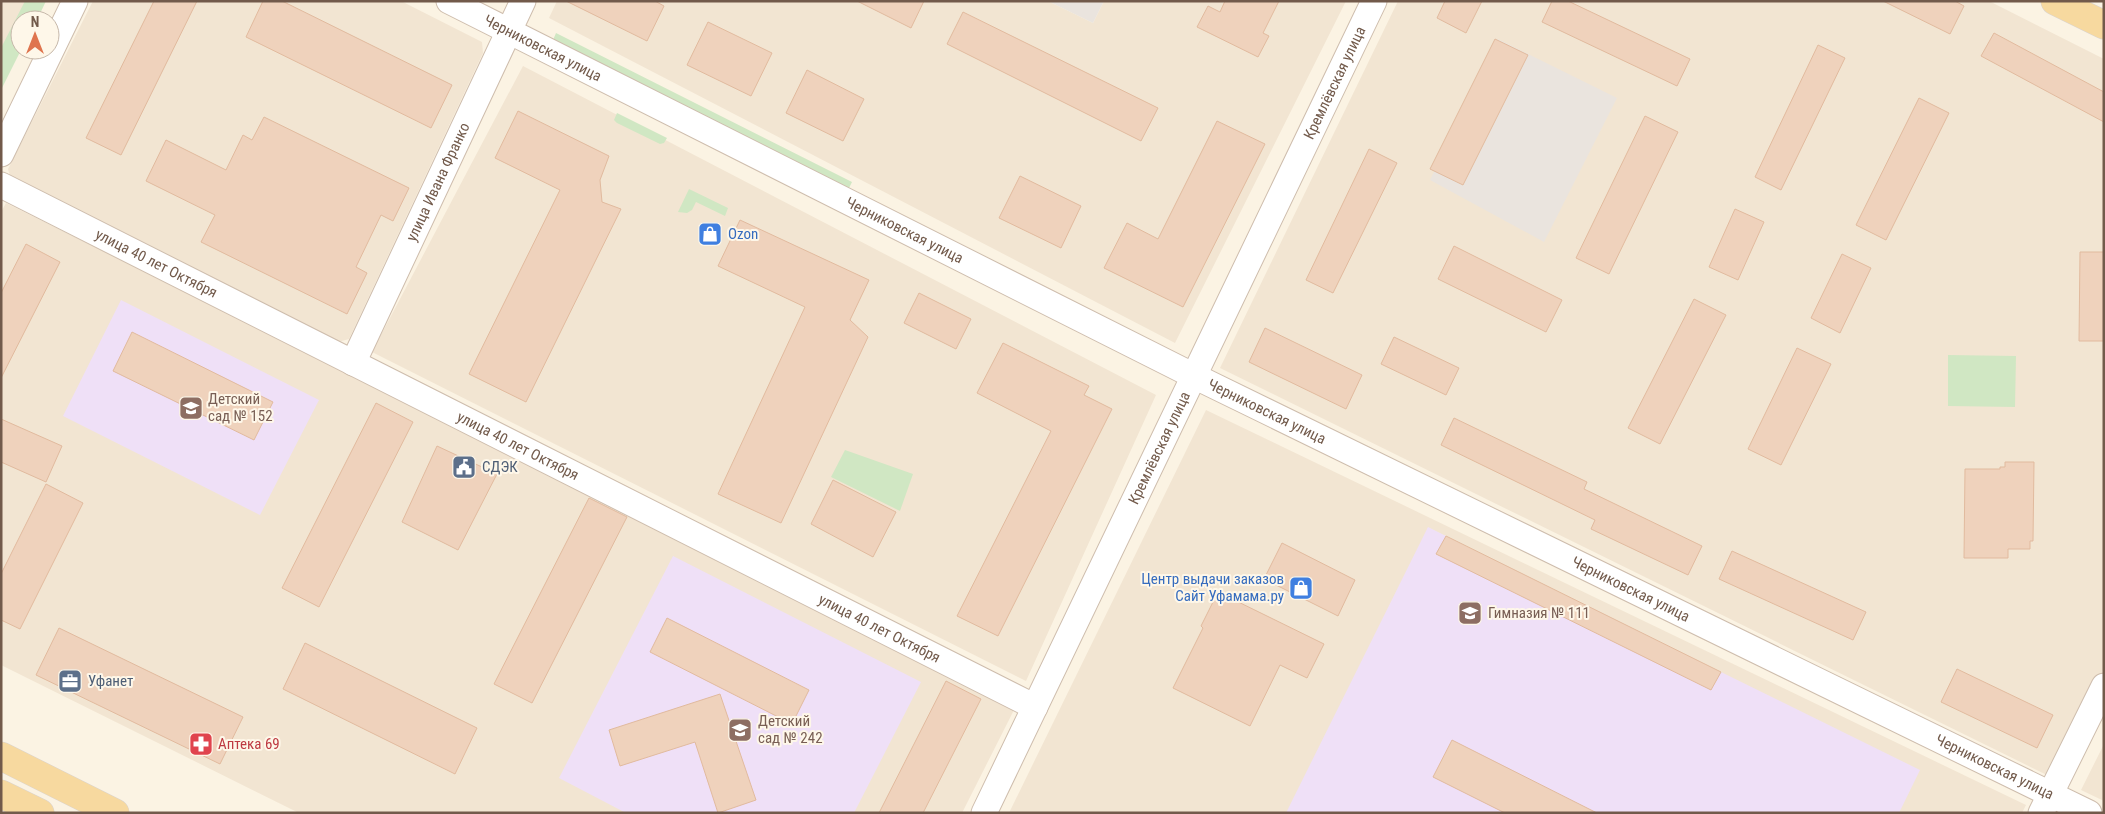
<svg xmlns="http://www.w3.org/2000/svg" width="2105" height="814" viewBox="0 0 2105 814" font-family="'Roboto Condensed',sans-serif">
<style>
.residential{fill:#f2e5d2}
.industrial{fill:#eae4de}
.education{fill:#efe0f7}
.green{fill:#d0e7c3}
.building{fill:#efd2bc;stroke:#e1ba9e}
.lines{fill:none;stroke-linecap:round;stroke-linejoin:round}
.minor-casing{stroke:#cebdad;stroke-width:27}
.major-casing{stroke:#dad4d0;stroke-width:29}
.minor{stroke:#fff;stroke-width:25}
.major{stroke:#f7d99f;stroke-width:28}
.labels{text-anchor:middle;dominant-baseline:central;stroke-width:4;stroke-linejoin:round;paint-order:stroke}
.street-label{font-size:15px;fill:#725a4b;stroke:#fef7e9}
.shop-label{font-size:15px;fill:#366cbe;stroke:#fef7e9;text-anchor:start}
.education-label{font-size:15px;fill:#785e54;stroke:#fef7e9;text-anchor:start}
.service-label{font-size:15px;fill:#4e5e75;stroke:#fef7e9;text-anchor:start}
.health-label{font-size:15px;fill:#be3a42;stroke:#fef7e9;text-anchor:start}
</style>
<rect width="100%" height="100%" fill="#fbf3e3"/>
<path class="residential" d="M1,1H42L20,20L1,83Z
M93,1H401L482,42L483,53L349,339L338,342L11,180L8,169Z
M557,1H1048L1093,23L1104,1H1346L1175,343L549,18Z
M1398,1H1989L2104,59V668L2051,777L1220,368Z
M523,66L1156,395L1026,681L372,352Z
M6,203L1017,704L962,813H299L1,665V212Z
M1206,410L2026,805L2022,813H1009Z
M2104,744V801L2081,790Z"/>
<path class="industrial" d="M1048,1H1104L1093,23Z
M1498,39L1617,98L1544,242L1430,180Z"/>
<path class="education" d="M121,300L319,400L260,515L63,416Z
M1428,527L1446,536L1436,554L1711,690L1721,672L1920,770L1899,813H1286Z
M673,556L921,682L854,813H626L559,778Z"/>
<path class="green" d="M25,1H46L37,20H20V50H21L1,90V48Z
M556,33L852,182L846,194L551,45Z
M617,113L667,138L664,143L660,144L617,123L614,120Z
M689,189L728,208L725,216L696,202L692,210L687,213L678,212Z
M1948,355L2016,356L2015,407L1948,406Z
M845,450L913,474L900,511L831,477Z"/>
<path class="building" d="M154,1H197L121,155L86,138Z
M263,1H282L452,85L431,128L246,37Z
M566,1H655L664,6L647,41Z
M857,1H924L911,28Z
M1225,1H1279L1263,33L1269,36L1258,57L1197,27L1208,6L1220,12Z
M1445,1H1482L1466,33L1437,18Z
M1552,1H1568L1690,59L1677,86L1542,22Z
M1883,1H1955L1964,6L1950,34Z
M963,12L1158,108L1141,141L947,44Z
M708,22L772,53L751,96L687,65Z
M1994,33L2104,92V122L1981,56Z
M1495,39L1528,55L1463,185L1430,169Z
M1818,45L1845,58L1781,190L1755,177Z
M807,70L864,99L843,141L786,113Z
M1919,98L1949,113L1886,240L1856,225Z
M518,111L609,156L600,180L602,202L621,209L526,402L469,374L560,190L495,158Z
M1645,116L1678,132L1609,274L1576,258Z
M264,117L409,188L393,221L381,215L356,267L367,273L347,314L201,242L215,215L146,181L166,140L226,170L243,135L252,140Z
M1217,121L1265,144L1183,307L1104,268L1127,223L1158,239Z
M1369,149L1397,163L1333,293L1306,280Z
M1020,176L1081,206L1061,248L999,218Z
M1735,209L1764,222L1738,280L1709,267Z
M740,220L869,280L850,320L868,337L781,523L718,494L805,307L718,266Z
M26,244L60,262L1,378V293Z
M1454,246L1562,300L1546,332L1438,279Z
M2080,252H2104V341H2079Z
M1842,254L1871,268L1840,333L1811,318Z
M919,293L971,319L956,349L904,323Z
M1694,299L1726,315L1660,444L1628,428Z
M1265,328L1362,375L1346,409L1249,362Z
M132,332L273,402L254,440L113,371Z
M1394,337L1459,368L1446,395L1381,364Z
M1003,343L1089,386L1084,395L1112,409L998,636L957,616L1051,431L977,393Z
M1797,348L1831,364L1781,465L1748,449Z
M376,403L413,422L319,607L282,588Z
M1454,418L1587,482L1584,489L1702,546L1688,575L1591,529L1595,520L1441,445Z
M1,419L62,446L46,482L1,462Z
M437,446L497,474L458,550L402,522Z
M2005,462H2034L2033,541H2030V549H2008V558H1964L1965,469H2000V467H2005Z
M833,480L896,512L873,557L811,524Z
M46,484L83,503L20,629L1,620V574Z
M589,498L627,517L532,703L494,684Z
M1446,536L1721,672L1711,690L1436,554Z
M1282,543L1355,580L1338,616L1264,579Z
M1732,551L1866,612L1853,640L1719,579Z
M1218,592L1324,644L1307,678L1280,665L1250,726L1173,688L1203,628L1201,626Z
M667,618L809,690L792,724L650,652Z
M59,628L243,717L220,764L36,675Z
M305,643L477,728L455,774L283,689Z
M1957,669L2053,715L2037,748L1941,702Z
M946,681L981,699L923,813H879Z
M720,694L756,800L718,813L695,742L620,766L609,730Z
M1452,740L1597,813H1505L1433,777Z"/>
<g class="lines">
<g class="minor-casing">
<g id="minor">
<path id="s1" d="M449,1L1194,376L2089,813"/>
<path d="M1,154L75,1"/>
<path id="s2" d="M1,185L1035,707"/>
<path id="s3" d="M353,363L523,1"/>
<path id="s4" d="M984,813L1374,1"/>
<path d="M2041,813L2104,686"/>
</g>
</g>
<g class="major-casing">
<path id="major" d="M2055,1L2104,25
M1,756L115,813
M1,794L40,813"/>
</g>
<use href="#minor" class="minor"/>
<use href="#major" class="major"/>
</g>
<defs>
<g id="shop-square" transform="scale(1.25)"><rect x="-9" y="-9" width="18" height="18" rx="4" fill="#3f7fe0" stroke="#fef7e9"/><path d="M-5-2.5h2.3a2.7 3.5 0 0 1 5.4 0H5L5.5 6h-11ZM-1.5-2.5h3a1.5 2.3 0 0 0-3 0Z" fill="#fff"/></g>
<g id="school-square" transform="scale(1.25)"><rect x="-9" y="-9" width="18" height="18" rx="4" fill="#8d6e63" stroke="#fef7e9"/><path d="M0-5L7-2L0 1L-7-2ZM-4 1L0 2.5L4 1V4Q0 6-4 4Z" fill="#fff"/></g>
<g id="civic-square" transform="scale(1.25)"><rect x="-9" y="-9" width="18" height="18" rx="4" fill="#5c6f8a" stroke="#fef7e9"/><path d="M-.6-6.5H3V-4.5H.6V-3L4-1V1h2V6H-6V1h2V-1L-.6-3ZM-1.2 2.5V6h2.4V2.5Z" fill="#fff"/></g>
<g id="office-square" transform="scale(1.25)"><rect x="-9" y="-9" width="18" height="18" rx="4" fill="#5c6f8a" stroke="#fef7e9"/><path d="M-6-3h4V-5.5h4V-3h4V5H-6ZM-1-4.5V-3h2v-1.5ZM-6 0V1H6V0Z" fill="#fff"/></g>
<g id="pharmacy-square" transform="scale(1.25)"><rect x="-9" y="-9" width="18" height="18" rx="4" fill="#e0444e" stroke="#fef7e9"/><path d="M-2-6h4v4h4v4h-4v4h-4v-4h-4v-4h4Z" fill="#fff"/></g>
</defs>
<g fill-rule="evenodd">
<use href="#shop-square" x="710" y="234"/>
<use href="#school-square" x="191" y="408"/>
<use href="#civic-square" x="464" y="467"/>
<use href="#shop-square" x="1301" y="588"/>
<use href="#school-square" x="1470" y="613"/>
<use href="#office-square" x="70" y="681"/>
<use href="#school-square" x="740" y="730"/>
<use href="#pharmacy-square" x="201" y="744"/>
</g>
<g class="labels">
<g class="street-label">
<text stroke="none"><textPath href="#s1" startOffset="105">Черниковская улица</textPath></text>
<text stroke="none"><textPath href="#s4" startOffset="810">Кремлёвская улица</textPath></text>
<text stroke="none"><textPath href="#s3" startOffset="200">улица Ивана Франко</textPath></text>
<text stroke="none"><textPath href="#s1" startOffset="510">Черниковская улица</textPath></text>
<text stroke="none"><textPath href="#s2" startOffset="174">улица 40 лет Октября</textPath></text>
<text stroke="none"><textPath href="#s1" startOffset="915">Черниковская улица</textPath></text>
<text stroke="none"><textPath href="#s2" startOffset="579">улица 40 лет Октября</textPath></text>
<text stroke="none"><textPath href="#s4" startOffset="405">Кремлёвская улица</textPath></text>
<text stroke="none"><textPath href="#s1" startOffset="1320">Черниковская улица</textPath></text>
<text stroke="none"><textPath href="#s2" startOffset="984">улица 40 лет Октября</textPath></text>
<text stroke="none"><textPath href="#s1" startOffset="1725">Черниковская улица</textPath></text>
</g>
<g class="shop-label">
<text x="728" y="234">Ozon</text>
<text x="1284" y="579" text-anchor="end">Центр выдачи заказов<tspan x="1284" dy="17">Сайт Уфамама.ру</tspan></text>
</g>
<g class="education-label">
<text x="208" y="399">Детский<tspan x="208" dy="17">сад № 152</tspan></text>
<text x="1488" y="613">Гимназия № 111</text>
<text x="758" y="721">Детский<tspan x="758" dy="17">сад № 242</tspan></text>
</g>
<g class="service-label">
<text x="482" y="467">СДЭК</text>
<text x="88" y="681">Уфанет</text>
</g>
<g class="health-label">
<text x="218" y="744">Аптека 69</text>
</g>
</g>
<rect width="2105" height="814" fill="none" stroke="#725a4b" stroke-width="5"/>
<g transform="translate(35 35)"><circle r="24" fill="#fef7e9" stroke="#c6b8aa"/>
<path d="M0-4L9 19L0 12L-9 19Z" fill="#df744e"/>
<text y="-8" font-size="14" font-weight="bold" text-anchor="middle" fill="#725a4b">N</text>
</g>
</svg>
